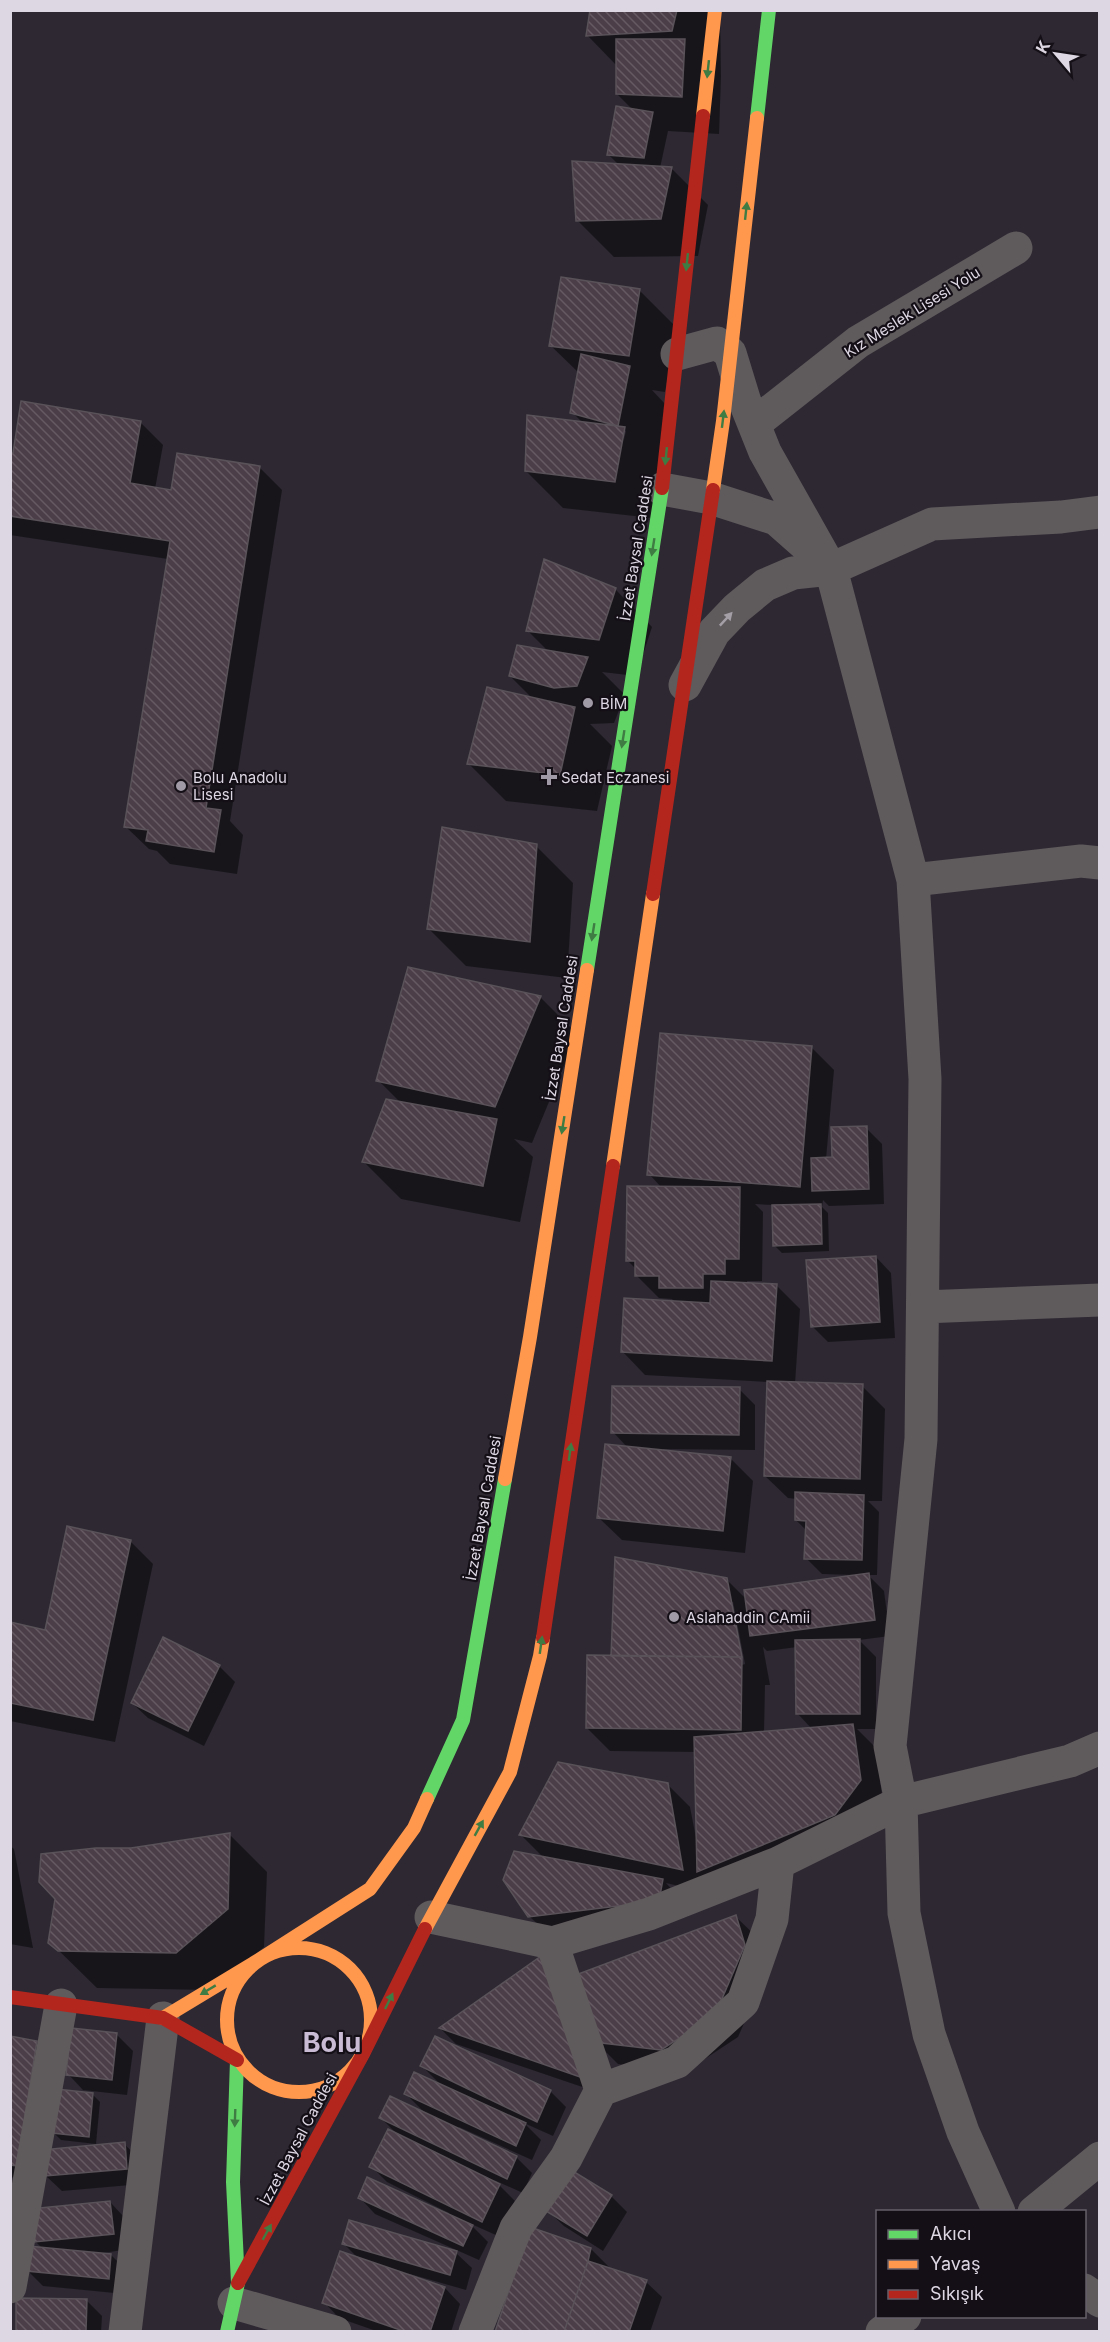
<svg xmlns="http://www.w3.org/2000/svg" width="1110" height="2342" viewBox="0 0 1110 2342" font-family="Inter,sans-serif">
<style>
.shadow{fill:#0007;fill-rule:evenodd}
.building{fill:url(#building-back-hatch);stroke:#595258;stroke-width:1.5}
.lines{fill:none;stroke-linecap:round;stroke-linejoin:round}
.street{stroke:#5f5a5c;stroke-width:33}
.fast{stroke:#63d668;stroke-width:14}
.slow{stroke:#ff974d;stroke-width:14}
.jam{stroke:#b3261e;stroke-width:14}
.oneway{fill:#3f7c44}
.oneway2{fill:#a49fa6}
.poi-dot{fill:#9f9aa5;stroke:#140f17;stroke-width:2}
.labels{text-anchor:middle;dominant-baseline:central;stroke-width:4.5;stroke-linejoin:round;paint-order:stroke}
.street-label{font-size:15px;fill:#ddd7e3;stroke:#140f17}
.poi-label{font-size:15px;fill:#ddd7e3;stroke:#140f17;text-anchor:start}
.town-label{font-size:27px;font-weight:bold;fill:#c8bbd3;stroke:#140f17}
</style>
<defs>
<pattern id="building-back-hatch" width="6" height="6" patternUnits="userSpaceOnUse" patternTransform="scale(1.5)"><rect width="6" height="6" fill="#4c3e48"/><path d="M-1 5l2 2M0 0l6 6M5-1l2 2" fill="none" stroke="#655962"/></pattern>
</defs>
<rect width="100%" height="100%" fill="#2d2832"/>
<path class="shadow" d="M592,10H720L721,77L719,134L668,131L660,168H671L708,205L698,256L614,257L577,220L619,165L609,155L634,111L617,94V66L588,36Z
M640,291L677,328L665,392L652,390L666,405L652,518L563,508L526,471L583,423L572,412L579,373L550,345ZM623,429L626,431L624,439L622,436Z
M140,422L163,445L155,489L172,492L259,467L282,490L230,821L243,835L237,874L170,864L157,851L149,849L126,827L168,559L10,535V455Z
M615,589L652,627L636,676L602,672L625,695L614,723L590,724L612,746L597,811L506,801L469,764L533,699L510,676L549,652L528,631Z
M536,846L573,883L567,978L466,966L429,929Z
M540,997L577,1034L532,1143L514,1139L533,1157L520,1222L401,1199L364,1162L401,1103L378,1080Z
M811,1047L834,1070L826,1159L833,1158L866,1128L882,1144L884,1204L829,1206L823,1200L822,1207L828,1213L829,1251L782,1253L774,1245L773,1205L755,1204L763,1212L762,1281H747V1284L777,1286L800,1309L795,1384L862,1386L885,1409L882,1501H868L879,1512L877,1575H868L884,1591L890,1636L859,1640L876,1657V1729H857L876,1748L883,1803L721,1894L702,1875L705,1892L666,1883L678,1896L546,1932L529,1916L545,1859L521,1835L667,1784L690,1807L696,1838H697L696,1752L610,1751L587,1728L613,1657L727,1580L747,1600L855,1577L854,1575L822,1574L806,1558L807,1531L796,1520L797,1499L788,1498L765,1476L768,1382L645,1375L623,1352L676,1303L672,1299L659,1298L636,1275V1269L628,1261L662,1188L649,1174ZM730,1602H733L745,1664L742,1665ZM763,1647L767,1651L797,1647V1713L812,1729L764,1733L765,1685H770Z
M876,1257L891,1273L895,1338L828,1342L812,1326Z
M739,1389L755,1405V1450L663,1449V1451L730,1458L753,1481L745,1553L622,1540L599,1518L628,1448L613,1432Z
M130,1541L153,1564L115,1742L10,1721V1624L46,1631Z
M219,1666L235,1682L204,1746L148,1718L132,1703Z
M230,1835L267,1872L264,1947L214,1990L97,1988L50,1942L57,1899L131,1850Z
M10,1846L14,1849L33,1948L10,1944Z
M736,1917L759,1939L768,1969L738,2037L685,2072L618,2064L595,2041Z
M544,1956L600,2093L456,2044L441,2029Z
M117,2035L133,2051L127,2095L83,2090L68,2074Z
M10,2038L36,2042L52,2058L32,2180L10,2177Z
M422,2066L550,2091L566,2107L553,2136L524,2123L541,2140L532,2160L459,2127L458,2130L516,2157L532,2173L523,2193L494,2180L515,2201L498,2236L469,2223L488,2242L479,2260L375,2214L360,2198L448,2215L449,2213L387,2182L371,2166L397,2134L381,2118L426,2114L406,2094L442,2086Z
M92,2094L100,2102L96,2144L61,2140L53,2132Z
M124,2144L140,2159L142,2184L62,2191L46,2176Z
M611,2196L627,2212L603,2251L564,2226L548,2211Z
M110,2202L125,2218L129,2249L97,2254L111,2255L127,2271L125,2294L43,2286L27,2270L43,2249L35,2241Z
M343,2243L456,2253L472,2268L466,2290L410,2274L409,2276L445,2288L460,2304L451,2332H379L339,2318L324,2302L359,2259Z
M591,2249L612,2270L646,2282L662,2297L650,2332H497Z
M86,2300L102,2316L101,2332H17Z"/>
<path class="building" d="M590,10H677L672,31L586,36Z
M616,39H685L682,97L616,94Z
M616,106L653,112L644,158L607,155Z
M572,161L672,167L661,219L576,221Z
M561,277L640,289L629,356L549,346Z
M581,354L630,366L618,426L570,413Z
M21,401L141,421L130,483L171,490L177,453L260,466L206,808L221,810L214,852L146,841L148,830L124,827L170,541L10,516V453H13Z
M527,415L625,427L615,482L525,471Z
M544,559L616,588L599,640L526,631Z
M517,645L588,657L577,686L554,688L509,676Z
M487,687L575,707L560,775L467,764Z
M442,827L537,844L530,942L427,929Z
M408,967L541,996L495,1107L376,1081Z
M660,1033L812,1046L800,1187L647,1175Z
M386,1099L497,1119L483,1186L362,1162Z
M867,1126L869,1189L812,1191L811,1158L832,1157L831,1127Z
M627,1186L740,1187L739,1259H725V1274H703V1288H659V1276H635V1261H626Z
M821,1204L822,1244L773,1246L772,1205Z
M876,1256L880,1322L811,1327L806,1260Z
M711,1281L777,1284L772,1361L621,1352L624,1298L710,1303Z
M767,1381L863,1384L860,1479L764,1476Z
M612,1386L740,1387L739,1435L611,1433Z
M605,1444L731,1457L723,1531L597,1518Z
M795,1492L864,1495L862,1560L804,1559L806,1521L795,1520Z
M67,1526L131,1540L93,1720L10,1703V1622L45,1630Z
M615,1557L727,1578L742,1657L611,1656Z
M869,1573L875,1620L750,1636L744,1590Z
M163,1637L220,1665L188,1731L131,1703Z
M860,1639V1714H796L795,1640Z
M587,1655L742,1657L741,1730L586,1728Z
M853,1724L861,1780L835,1815L697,1872L694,1737Z
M558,1762L668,1783L683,1870L519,1835Z
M230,1833L228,1909L176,1953L58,1951L48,1943L55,1899L39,1882L41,1854L96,1848H131Z
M514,1851L663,1879L659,1901L528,1917L503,1880Z
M736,1915L745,1945L715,2015L661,2050L593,2042L573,1976Z
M544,1954L586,2079L439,2028Z
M71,2028L117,2033L112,2080L66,2075Z
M10,2036L37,2041L17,2166L10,2165Z
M435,2036L551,2090L537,2122L420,2066Z
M414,2072L526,2123L516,2146L404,2094Z
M56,2089L93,2093L89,2137L52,2133Z
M390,2096L517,2156L507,2179L379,2118Z
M388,2129L500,2184L482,2222L369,2167Z
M125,2142L127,2169L45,2176L42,2150Z
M571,2170L612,2195L587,2236L546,2211Z
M367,2177L473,2225L463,2246L358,2198Z
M110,2201L114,2234L34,2242L30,2209Z
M349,2220L457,2251L450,2275L342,2244Z
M530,2227L591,2248L588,2261L564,2332H495Z
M28,2246L111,2254L109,2279L26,2271Z
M340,2251L445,2287L430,2332H406L322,2303Z
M588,2261L647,2280L629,2332H564Z
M16,2298L87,2299L86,2331L16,2332Z"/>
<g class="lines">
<path class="street" d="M677,354L717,343L730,353L745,402L765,452L831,569L913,880L925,1079L921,1439L890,1746L901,1802L904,1913L929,2034L963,2132L999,2212
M754,424L858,342L1016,248
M662,489L711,498L776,519L810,549
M685,685L714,632L737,608L765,585L793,573L831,569L932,524L1061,517L1100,512
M913,880L1081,861L1100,863
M923,1307L1100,1300
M431,1917L552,1943L649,1914L778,1863L901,1802L1070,1761L1100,1748
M552,1943L601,2090L677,2062L743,2002L772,1919L778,1863
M1034,2212L1100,2158
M10,2287L61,2005
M1084,2290L1100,2301
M234,2303L335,2332
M125,2332L163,2018
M475,2332L516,2228L566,2158L601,2090
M882,2332L905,2316"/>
<path class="fast" d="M757,118L769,10
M587,970L662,488
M427,1799L463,1720L505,1479
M227,2332L238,2283L233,2182L237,2060"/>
<path class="slow" d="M703,116L715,10
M713,490L723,421L757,118
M613,1166L653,894
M505,1479L530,1337L587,970
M425,1929L510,1772L540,1656L543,1638
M227 2020a72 72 0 1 1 144 0a72 72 0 1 1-144 0Z
M254,1963L370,1889L414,1828L427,1799
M163,2018L254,1963"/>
<path class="jam" d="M662,488L703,116
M653,894L713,490
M543,1638L613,1166
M10,1997L163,2018L237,2060
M238,2283L363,2054L425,1929"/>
</g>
<defs><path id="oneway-solid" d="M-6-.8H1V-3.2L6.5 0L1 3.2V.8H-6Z" transform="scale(1.5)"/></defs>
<g class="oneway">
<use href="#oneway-solid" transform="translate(708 69) rotate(96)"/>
<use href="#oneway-solid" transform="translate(746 211) rotate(-84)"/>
<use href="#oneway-solid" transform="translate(687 262) rotate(96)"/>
<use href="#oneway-solid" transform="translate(723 419) rotate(-83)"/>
<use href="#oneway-solid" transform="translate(666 456) rotate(96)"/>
<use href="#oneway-solid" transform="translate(653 547) rotate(99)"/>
<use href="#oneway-solid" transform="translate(623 739) rotate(99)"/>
<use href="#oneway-solid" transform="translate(593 932) rotate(99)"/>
<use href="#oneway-solid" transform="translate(563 1125) rotate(99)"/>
<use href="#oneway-solid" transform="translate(570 1452) rotate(-82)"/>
<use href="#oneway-solid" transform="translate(541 1645) rotate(-82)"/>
<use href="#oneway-solid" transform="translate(479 1828) rotate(-61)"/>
<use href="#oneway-solid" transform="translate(208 1990) rotate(149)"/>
<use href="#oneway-solid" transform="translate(389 2001) rotate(-64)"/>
<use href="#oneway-solid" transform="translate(235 2118) rotate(92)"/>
<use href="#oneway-solid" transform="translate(267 2232) rotate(-61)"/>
</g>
<use class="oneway2" href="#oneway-solid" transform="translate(726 619) rotate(-47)"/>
<g class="poi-dot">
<circle cx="588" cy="703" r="6"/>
<path d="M546 768h6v6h6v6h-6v6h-6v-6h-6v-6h6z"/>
<circle cx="181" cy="786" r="6"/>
<circle cx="674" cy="1617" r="6"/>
</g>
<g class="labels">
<g class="street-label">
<text transform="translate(912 312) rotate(-32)">Kız Meslek Lisesi Yolu</text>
<text transform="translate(636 548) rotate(-81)">İzzet Baysal Caddesi</text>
<text transform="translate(561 1028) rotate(-81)">İzzet Baysal Caddesi</text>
<text transform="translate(483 1508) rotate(-80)">İzzet Baysal Caddesi</text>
<text transform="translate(298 2139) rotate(-62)">İzzet Baysal Caddesi</text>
</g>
<g class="poi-label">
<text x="600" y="703">BİM</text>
<text x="193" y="777">Bolu Anadolu<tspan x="193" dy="17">Lisesi</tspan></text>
<text x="561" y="777">Sedat Eczanesi</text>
<text x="686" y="1617">Aslahaddin CAmii</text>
</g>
<g class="town-label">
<text x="332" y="2042">Bolu</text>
</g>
</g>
<rect width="1110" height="2342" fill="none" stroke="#ddd7e3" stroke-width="24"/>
<rect x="876" y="2210" width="210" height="108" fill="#140f17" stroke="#645f69" stroke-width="1.5"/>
<rect x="888" y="2230" width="30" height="9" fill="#63d668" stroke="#645f69" stroke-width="1.5"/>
<text x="930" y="2240" font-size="18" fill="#ddd7e3">Akıcı</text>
<rect x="888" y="2260" width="30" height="9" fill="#ff974d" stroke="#645f69" stroke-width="1.5"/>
<text x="930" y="2270" font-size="18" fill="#ddd7e3">Yavaş</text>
<rect x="888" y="2290" width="30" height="9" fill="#b3261e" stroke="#645f69" stroke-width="1.5"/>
<text x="930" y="2300" font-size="18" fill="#ddd7e3">Sıkışık</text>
<g transform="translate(1056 54) rotate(299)" stroke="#140f17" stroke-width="4.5" paint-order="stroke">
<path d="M0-4.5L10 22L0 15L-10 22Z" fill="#ddd7e3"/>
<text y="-9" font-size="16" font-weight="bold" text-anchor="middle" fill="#ddd7e3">K</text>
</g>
</svg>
